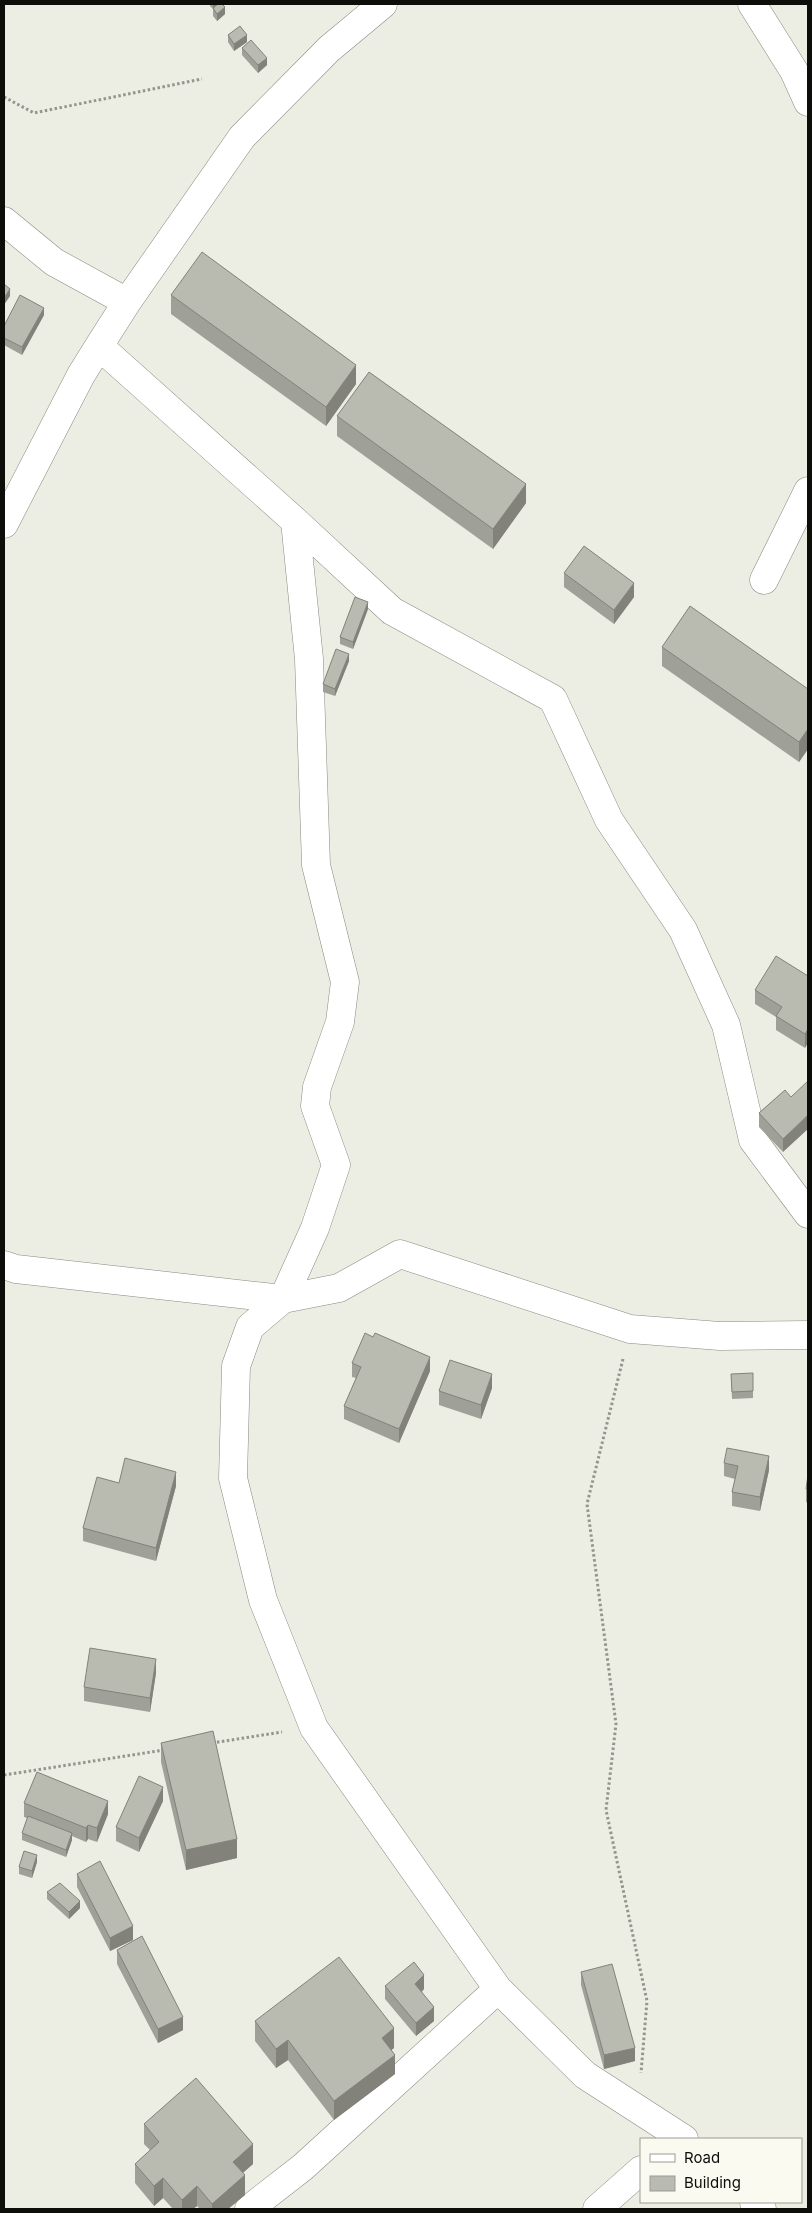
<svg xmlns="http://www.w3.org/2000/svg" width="812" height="2213" viewBox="0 0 812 2213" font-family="Inter,sans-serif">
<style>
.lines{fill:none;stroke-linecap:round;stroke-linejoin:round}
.minor-casing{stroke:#898a81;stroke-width:29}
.path{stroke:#94958d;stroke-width:3;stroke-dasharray:2.5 2.5;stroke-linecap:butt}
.minor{stroke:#fff;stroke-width:28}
.wall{fill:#9fa097}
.shaded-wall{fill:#82827b}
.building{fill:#b9bab0;stroke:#82827b}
</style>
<rect width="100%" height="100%" fill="#ecede3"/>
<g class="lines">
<g class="minor-casing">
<path id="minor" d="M752,4L794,71L808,102
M4,221L54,262L127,302
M99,346L295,521L392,611L553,699L609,820L683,930L726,1025L753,1140L808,1214
M295,521L309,659L316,865L345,982L340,1022L317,1087L315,1106L336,1165L315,1228L283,1299L250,1327L236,1366L233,1478L263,1600L314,1728L498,1989L585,2075L684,2139
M4,524L81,375L99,346L127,302L242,137L329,49L383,4
M764,580L808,491
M4,1265L16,1269L283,1299L339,1288L400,1254L630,1329L720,1336L808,1335
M754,2202L762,2209
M249,2209L303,2167L498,1989
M597,2209L641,2170"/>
</g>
<path class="path" d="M4,97L34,113L202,79
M623,1359L587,1504L616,1724L606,1810L647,2001L641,2073
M212,1743L282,1732
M4,1775L164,1750"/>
<use href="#minor" class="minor"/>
</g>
<path class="wall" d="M210,4H222L225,14L217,21L213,16V9L210,6Z
M228,35L247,42L234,51L228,42Z
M242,48L267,65L258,73L242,55Z
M171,295L356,384L326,426L171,314Z
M44,315L22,355L4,345V326Z
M337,416L526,503L493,549L337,436Z
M564,573L634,597L614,624L564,587Z
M368,609L353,649L340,644V637Z
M662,647L808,689V749L799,762L662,666Z
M349,661L335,696L323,692V684Z
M808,976L805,1048L776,1030V1017L755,1004V990Z
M785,1090L783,1152L759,1127V1113Z
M352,1363L430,1371L399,1443L344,1419V1406L356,1378L352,1377Z
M731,1374L753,1391V1398L732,1399Z
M492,1388L481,1419L439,1405V1391Z
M724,1463L769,1470L760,1511L732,1506V1492L735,1479L724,1476Z
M808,1475V1503L806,1502V1489Z
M119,1483L176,1486L156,1561L83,1541V1528Z
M156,1673L150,1712L84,1701V1687Z
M161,1743L237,1858L186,1870L161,1762Z
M163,1801L139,1852L116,1841V1827Z
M24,1803L108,1814L97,1842L88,1839L86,1842L72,1836V1840L66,1857L22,1840V1833L27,1818L24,1817Z
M37,1862L32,1878L19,1874V1867Z
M77,1874L133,1940L110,1951L77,1887Z
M47,1892L80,1908L69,1919L47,1899Z
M117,1950L183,2030L158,2043L117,1964Z
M581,1972L635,2061L604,2069L581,1985Z
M385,1986L424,1989L422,1992L434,2021L416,2036L385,1999Z
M255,2021L394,2048L391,2050L395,2074L334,2120L288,2060L276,2068L255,2041Z
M144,2124L253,2164L243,2173L245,2195L228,2209H200L197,2206L193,2209H173L163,2198L154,2206L135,2183V2164L150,2150L144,2144Z"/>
<path class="shaded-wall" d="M213,4H219V5L213,10Z
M225,7V14L217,21V14Z
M247,35V42L234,51V44Z
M267,58V65L258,73V65Z
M10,289V296L4,305V298Z
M44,308V315L22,355V347Z
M356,365V384L326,426V407Z
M526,484V503L493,549V529Z
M634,583V597L614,624V610Z
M368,602V609L353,649V642Z
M349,654V661L335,696V689Z
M808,729V749L799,762V742Z
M808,1029V1043L805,1048V1034Z
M808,1115V1129L783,1152V1139Z
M430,1357V1371L399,1443V1429Z
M492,1374V1388L481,1419V1405Z
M769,1456V1470L760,1511V1497Z
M176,1472V1486L156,1561V1548Z
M156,1659V1673L150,1712V1698Z
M163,1787V1801L139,1852V1838Z
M108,1801V1814L97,1842V1828Z
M88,1825V1839L86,1842V1828Z
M72,1833V1840L66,1857V1850Z
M237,1839V1858L186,1870V1850Z
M37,1855V1862L32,1878V1871Z
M80,1901V1908L69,1919V1912Z
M133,1926V1940L110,1951V1938Z
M424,1975V1989L415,1997V1984Z
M434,2007V2021L416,2036V2023Z
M183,2017V2030L158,2043V2029Z
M394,2028V2048L382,2057V2038Z
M288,2040V2060L276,2068V2049Z
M635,2048V2061L604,2069V2055Z
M395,2055V2074L334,2120V2101Z
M253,2144V2164L233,2181V2162Z
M245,2175V2195L228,2209H212V2204Z
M163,2178V2198L154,2206V2186Z
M197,2186V2206L193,2209H182V2200Z"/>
<path class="building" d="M218,4H222L225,7L217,14L213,8Z
M240,26L247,35L234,44L228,35Z
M251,40L267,58L258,65L242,48Z
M202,252L356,365L326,407L171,295Z
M4,284L10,289L4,298Z
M20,295L44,308L22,347L4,338V326Z
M369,372L526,484L493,529L337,416Z
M584,546L634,583L614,610L564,573Z
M355,597L368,602L353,642L340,637Z
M690,606L808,689V729L799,742L662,647Z
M336,649L349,654L335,689L323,684Z
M776,956L808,976V1029L805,1034L776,1016L782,1007L755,990Z
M808,1081V1115L783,1139L759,1113L785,1090L791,1097Z
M365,1333L373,1337L375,1333L430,1357L399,1429L344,1406L361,1367L352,1363Z
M450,1360L492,1374L481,1405L439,1391Z
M753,1373V1391L732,1392L731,1374Z
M727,1448L769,1456L760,1497L732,1492L738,1466L724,1463Z
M125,1458L176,1472L156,1548L83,1528L97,1477L119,1483Z
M808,1475V1489H806Z
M90,1648L156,1659L150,1698L84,1687Z
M213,1731L237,1839L186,1850L161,1743Z
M37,1772L108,1801L97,1828L88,1825L86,1828L24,1803Z
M139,1776L163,1787L139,1838L116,1827Z
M28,1816L72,1833L66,1850L22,1833Z
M24,1851L37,1855L32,1871L19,1867Z
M100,1861L133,1926L110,1938L77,1874Z
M60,1883L80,1901L69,1912L47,1892Z
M142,1936L183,2017L158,2029L117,1950Z
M339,1957L394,2028L382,2038L395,2055L334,2101L288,2040L276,2049L255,2021Z
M414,1962L424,1975L415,1984L434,2007L416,2023L385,1986Z
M612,1964L635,2048L604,2055L581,1972Z
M196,2078L253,2144L233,2162L245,2175L212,2204L197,2186L182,2200L163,2178L154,2186L135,2164L159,2142L144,2124Z"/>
<rect width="812" height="2213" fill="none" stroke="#0d0e0a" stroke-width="10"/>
<rect x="640" y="2138" width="162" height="65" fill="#fafaf0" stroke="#9b9c94"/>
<rect x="650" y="2154" width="25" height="8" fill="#ffffff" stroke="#9b9c94"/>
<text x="684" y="2163" font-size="15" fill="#0d0e0a">Road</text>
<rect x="650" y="2176" width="25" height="15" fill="#b9bab0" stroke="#9b9c94"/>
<text x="684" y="2188" font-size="15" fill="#0d0e0a">Building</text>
</svg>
